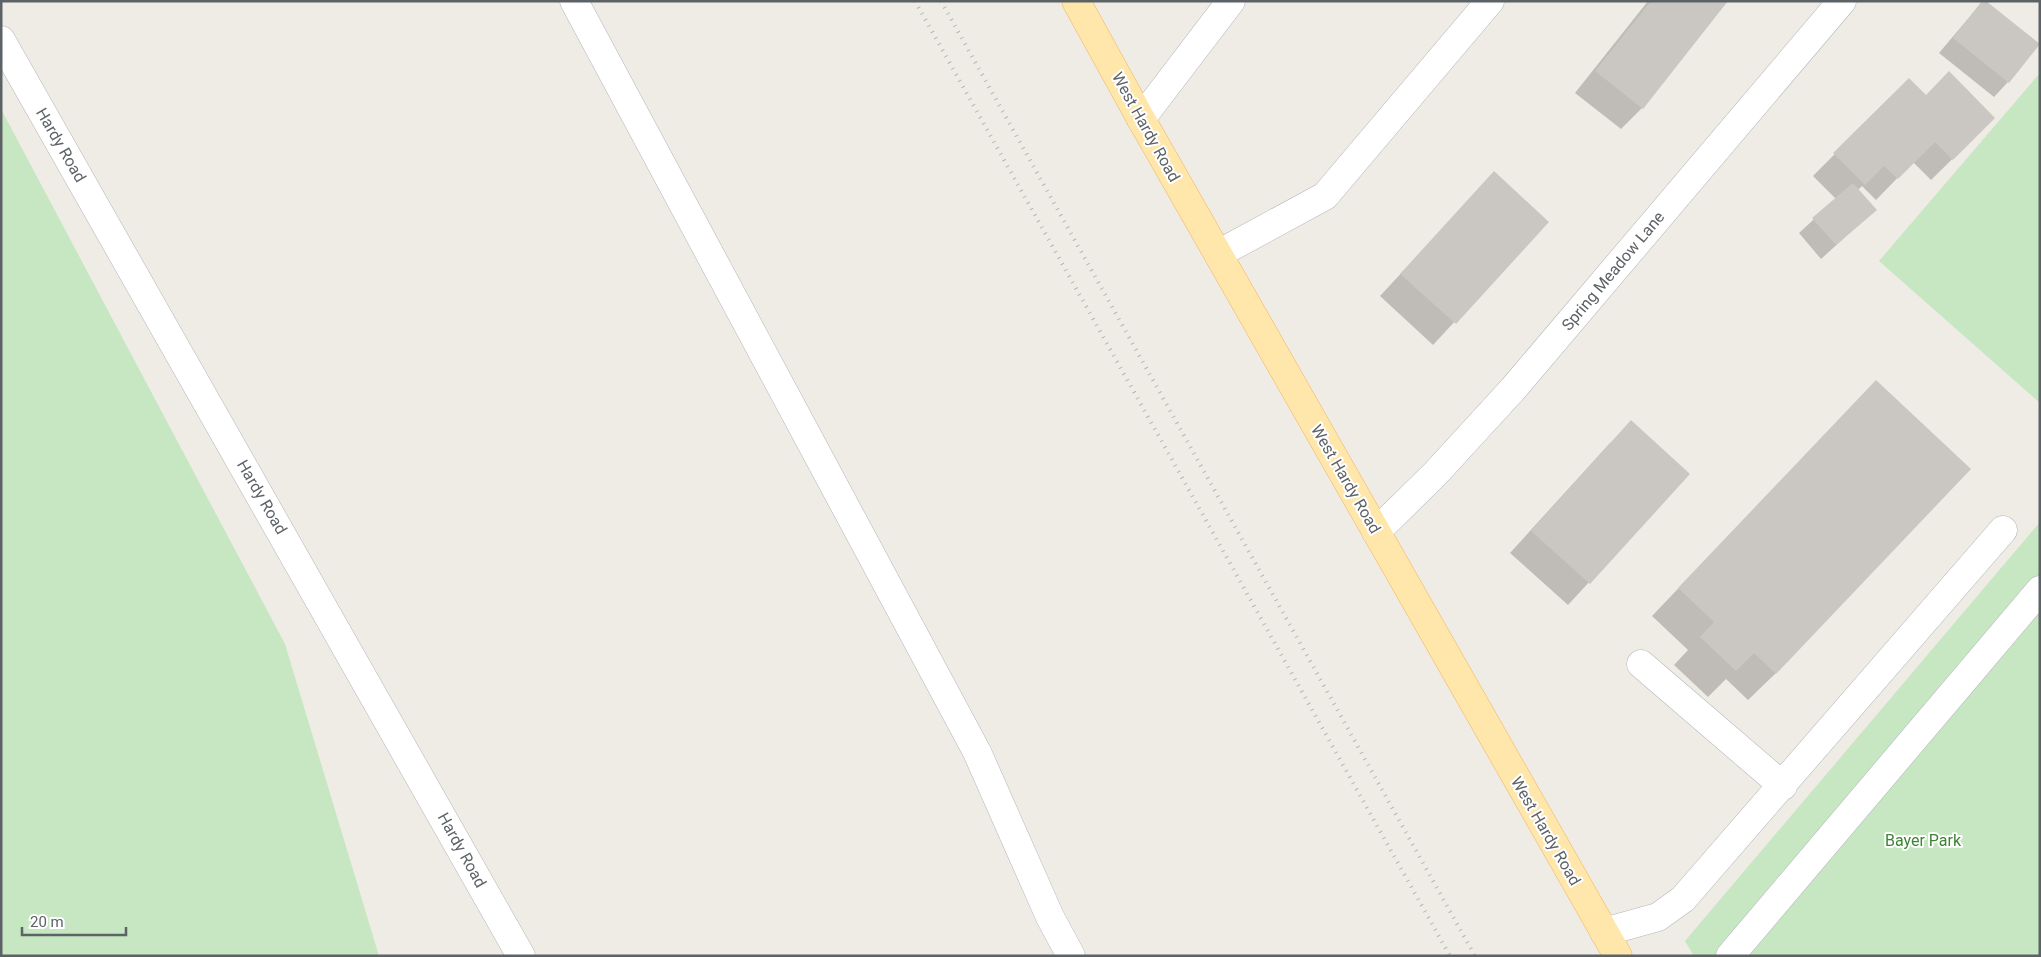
<svg xmlns="http://www.w3.org/2000/svg" width="2041" height="957" viewBox="0 0 2041 957" font-family="Roboto,sans-serif">
<style>
.green{fill:#c6e7c2}
.shadow{fill:#0003}
.building{fill:#cac7c2}
.lines{fill:none;stroke-linecap:round;stroke-linejoin:round}
.minor-casing{stroke:#b2b6ba;stroke-width:29}
.major-casing{stroke:#f2b45c;stroke-width:29}
.minor{stroke:#fff;stroke-width:28}
.major{stroke:#ffe6aa;stroke-width:28}
.rail{stroke:#b4b5b6;stroke-width:4;stroke-dasharray:1 6;stroke-linecap:butt}
.labels{text-anchor:middle;dominant-baseline:central;stroke-width:4;stroke-linejoin:round;paint-order:stroke}
.street-label{font-size:16px;fill:#5d6266;stroke:#fff}
.park-label{font-size:16px;fill:#3c8535;stroke:#fff}
</style>
<rect width="100%" height="100%" fill="#efece5"/>
<path class="green" d="M2040,73V403L1879,261Z
M1,109L285,644L379,956H1Z
M2040,522V956H1694L1685,941Z"/>
<path class="shadow" d="M1648,1H1727L1642,108L1621,129L1575,93Z
M1983,1L2008,82L1994,97L1939,53Z
M1909,79L1926,96L1994,118L1931,180L1913,162L1876,200L1862,186L1858,190L1875,210L1821,259L1799,233L1836,199L1813,176Z
M1494,173L1547,222L1433,345L1380,296Z
M1876,381L1776,673L1748,700L1726,679L1708,697L1674,665L1688,650L1652,616Z
M1610,443L1689,474L1568,605L1510,553Z"/>
<path class="building" d="M1651,1H1728L1643,109L1595,71Z
M1982,1H1986L2040,44L2009,83L1953,38Z
M1949,71L1995,118L1953,160L1935,142L1898,179L1884,166L1865,185L1833,153L1909,78L1926,95Z
M1494,171L1549,222L1456,324L1400,274Z
M1853,183L1877,210L1836,245L1812,218Z
M1876,380L1971,469L1776,674L1754,653L1736,671L1700,637L1714,622L1678,588Z
M1631,420L1690,474L1590,584L1531,531Z"/>
<g class="lines">
<g class="minor-casing">
<path id="minor" d="M574,1L977,752L1050,917L1071,956
M1,40L521,956
M1141,119L1231,1
M1218,254L1325,196L1490,1
M1376,532L1436,473L1513,389L1842,1
M1641,664L1783,786
M1604,932L1658,917L1683,899L2003,530
M1730,956L2040,590"/>
</g>
<g class="major-casing">
<path id="major" d="M1076,1L1141,119L1618,956"/>
</g>
<use href="#minor" class="minor"/>
<use href="#major" class="major"/>
<path class="rail" d="M915,1L1450,956
M941,1L1475,956"/>
</g>
<g class="labels">
<g class="street-label">
<text transform="translate(1146 127) rotate(61)">West Hardy Road</text>
<text transform="translate(61 145) rotate(60)">Hardy Road</text>
<text transform="translate(1613 271) rotate(-50)">Spring Meadow Lane</text>
<text transform="translate(1346 479) rotate(60)">West Hardy Road</text>
<text transform="translate(262 497) rotate(60)">Hardy Road</text>
<text transform="translate(1546 831) rotate(60)">West Hardy Road</text>
<text transform="translate(462 850) rotate(61)">Hardy Road</text>
</g>
<g class="park-label">
<text x="1923" y="840">Bayer Park</text>
</g>
</g>
<rect width="2041" height="957" fill="none" stroke="#5d6266" stroke-width="5"/>
<path d="M22 927v8h104v-8" fill="none" stroke="#5d6266" stroke-width="2.5"/>
<text x="30" y="927" font-size="15" fill="#5d6266" stroke="#ffffff" stroke-width="4" paint-order="stroke">20 m</text>
</svg>
